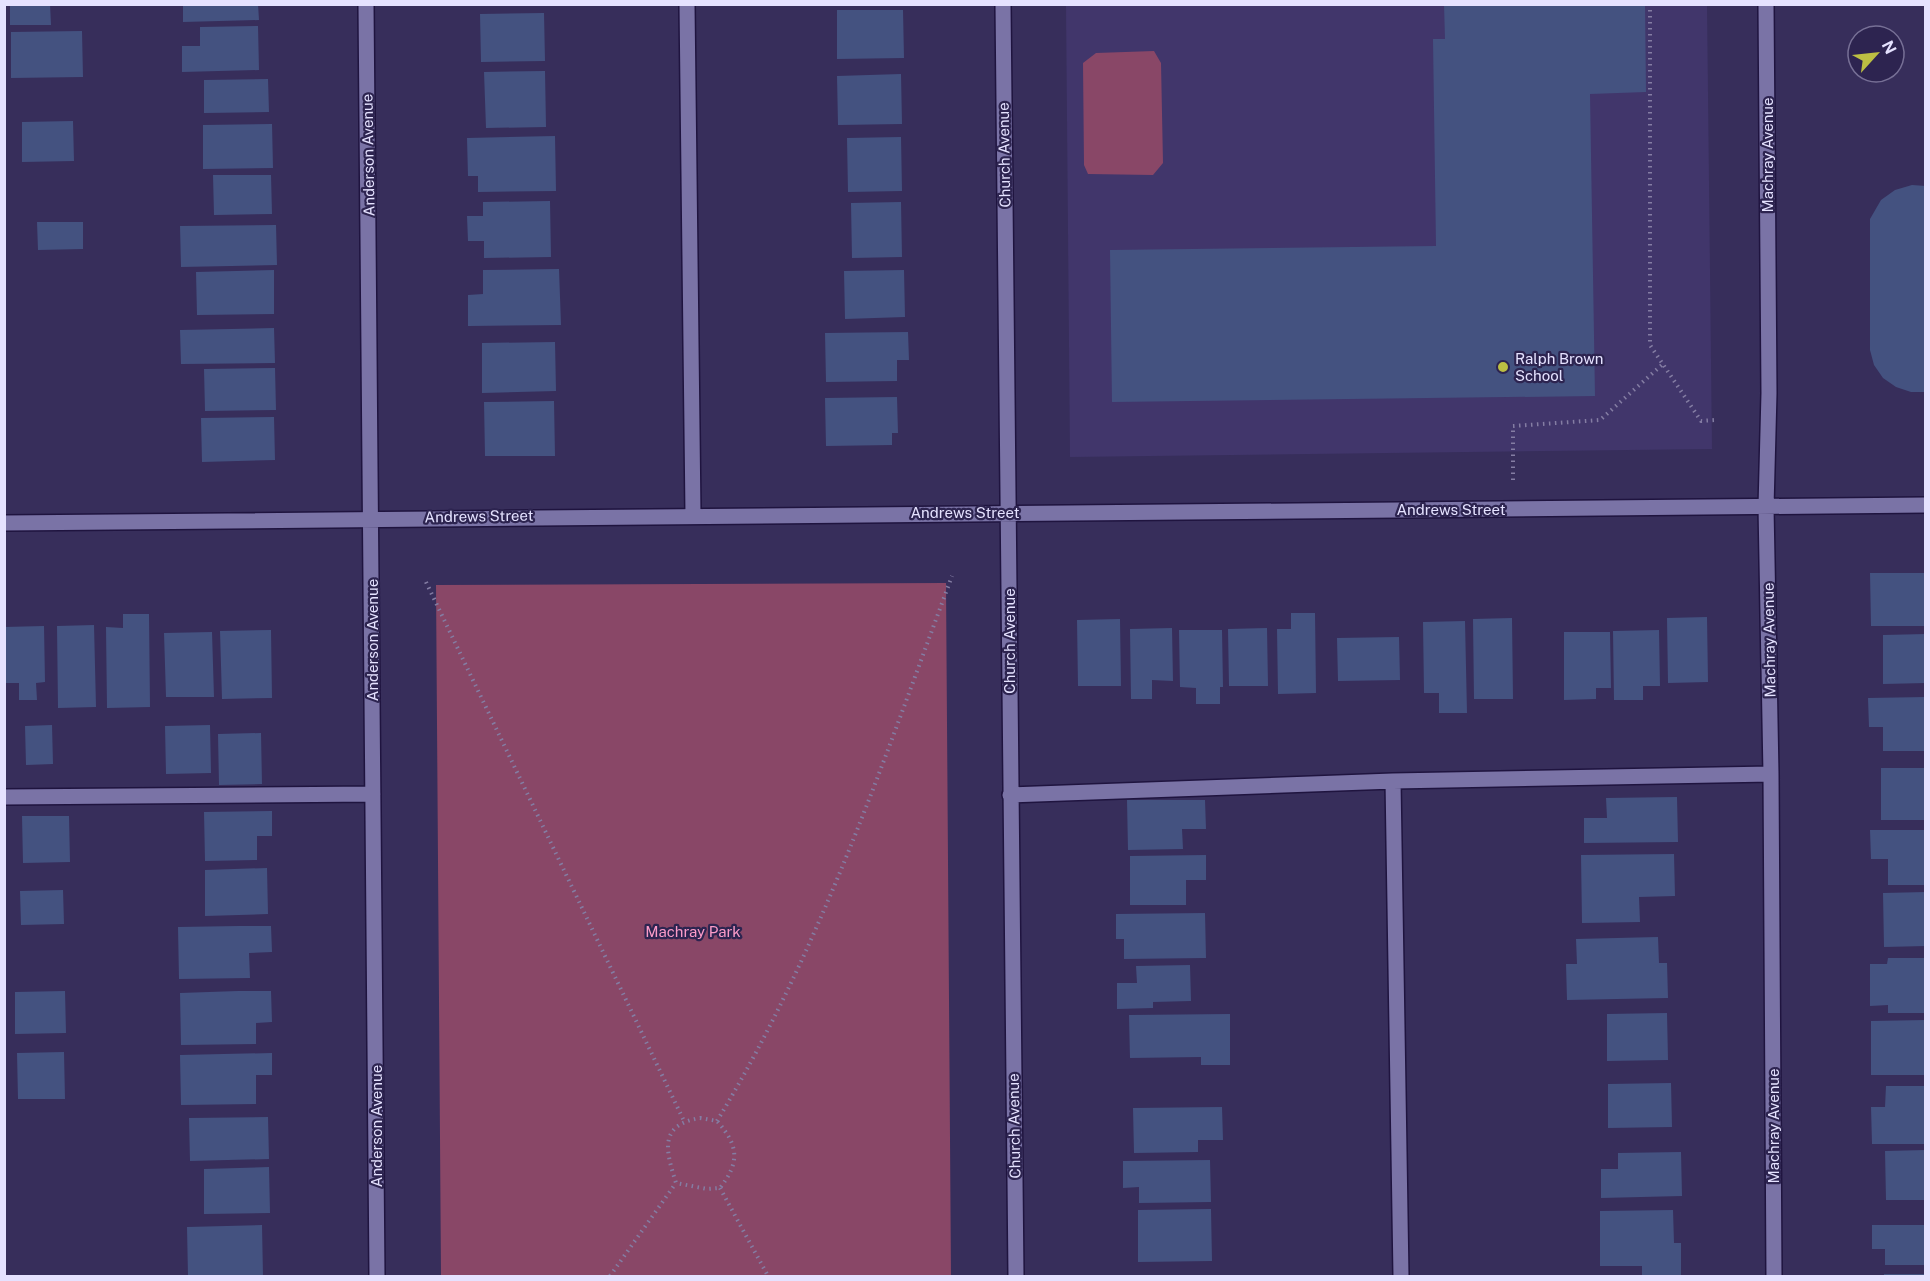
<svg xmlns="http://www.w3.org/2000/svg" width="1930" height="1281" viewBox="0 0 1930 1281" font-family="'Public Sans',sans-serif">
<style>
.built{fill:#41366b}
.green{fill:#894767}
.building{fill:#445280}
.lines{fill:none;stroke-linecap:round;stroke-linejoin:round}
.minor-casing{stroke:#1f143f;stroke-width:18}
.path{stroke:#847da3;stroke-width:4;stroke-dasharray:1.5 4.5;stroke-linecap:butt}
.minor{stroke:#7a73a6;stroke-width:15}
.poi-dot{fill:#bcbf43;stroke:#2d2450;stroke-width:2}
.labels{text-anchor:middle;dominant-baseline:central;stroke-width:4.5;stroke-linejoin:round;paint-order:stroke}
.street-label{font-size:15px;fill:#e5e2ff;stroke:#2d2450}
.poi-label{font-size:15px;fill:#e5e2ff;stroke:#2d2450;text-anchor:start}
.park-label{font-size:15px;fill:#fb9bc8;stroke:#2d2450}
</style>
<rect width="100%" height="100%" fill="#372e5b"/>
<path class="built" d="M 1066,5 L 1707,5 L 1712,449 L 1070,457 Z"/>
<path class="green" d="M 1154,51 L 1161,63 L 1163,163 L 1153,175 L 1088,174 L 1084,165 L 1083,63 L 1096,53 Z
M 946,583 L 951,1276 L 441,1276 L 436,585 Z"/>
<path class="building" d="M 10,4 L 50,4 L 51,25 L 10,25 Z
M 183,4 L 258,4 L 259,20 L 183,22 Z
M 1444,4 L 1645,4 L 1646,92 L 1590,94 L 1595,396 L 1112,402 L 1110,250 L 1436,246 L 1433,39 L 1445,39 Z
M 837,10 L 903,10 L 904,58 L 837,59 Z
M 544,13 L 545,61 L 481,62 L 480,14 Z
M 258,26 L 259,70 L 182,72 L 182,46 L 200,46 L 200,27 Z
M 82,31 L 83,77 L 11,78 L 11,32 Z
M 545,71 L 546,127 L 486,128 L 484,72 Z
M 901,74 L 902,124 L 838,125 L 837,76 Z
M 268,79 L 269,112 L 204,113 L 204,80 Z
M 73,121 L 74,161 L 22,162 L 22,122 Z
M 272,124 L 273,168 L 203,169 L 203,125 Z
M 555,136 L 556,191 L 478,192 L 478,176 L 468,176 L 467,138 Z
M 901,137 L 902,191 L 848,192 L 847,138 Z
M 213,175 L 271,175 L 272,214 L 214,215 Z
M 1912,185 L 1926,186 L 1926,392 L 1911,392 L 1896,387 L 1883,378 L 1874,365 L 1870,350 L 1870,219 L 1881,200 L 1895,190 Z
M 550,201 L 551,257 L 484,258 L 484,241 L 468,241 L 467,216 L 483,216 L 483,202 Z
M 901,202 L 902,257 L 852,258 L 851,203 Z
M 37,222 L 83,222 L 83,249 L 38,250 Z
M 276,225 L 277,265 L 181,267 L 180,226 Z
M 559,269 L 561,325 L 468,326 L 468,295 L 483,294 L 483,270 Z
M 274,270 L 274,314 L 197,315 L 196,272 Z
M 904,270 L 905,317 L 845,319 L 844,271 Z
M 274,328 L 275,363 L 181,364 L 180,330 Z
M 908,332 L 909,360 L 897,360 L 897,381 L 826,382 L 825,333 Z
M 555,342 L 556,391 L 482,393 L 482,343 Z
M 275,368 L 276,410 L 205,411 L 204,369 Z
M 897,397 L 898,433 L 892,433 L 892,445 L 826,446 L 825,398 Z
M 554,401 L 555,456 L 485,456 L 484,402 Z
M 274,417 L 275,460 L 202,462 L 201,418 Z
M 1870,573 L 1926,573 L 1926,626 L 1871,626 Z
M 1291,613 L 1315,613 L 1316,693 L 1278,694 L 1277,629 L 1291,629 Z
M 123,614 L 149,614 L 150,707 L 107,708 L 106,627 L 123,628 Z
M 1707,617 L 1708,682 L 1668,683 L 1667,618 Z
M 1512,618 L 1513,699 L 1474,699 L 1473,619 Z
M 1120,619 L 1121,686 L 1078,686 L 1077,620 Z
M 1465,621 L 1467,713 L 1439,713 L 1439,693 L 1424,693 L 1423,622 Z
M 94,625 L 96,707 L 58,708 L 57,626 Z
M 44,626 L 45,682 L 36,683 L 37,700 L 19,700 L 19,683 L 5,683 L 4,627 Z
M 1172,628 L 1173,681 L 1152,680 L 1152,699 L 1131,699 L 1130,629 Z
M 1267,628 L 1268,686 L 1229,686 L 1228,629 Z
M 271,630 L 272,698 L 222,699 L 220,631 Z
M 1179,630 L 1222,630 L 1223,687 L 1220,687 L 1220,704 L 1196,704 L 1196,688 L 1180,687 Z
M 1659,630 L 1660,686 L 1643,686 L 1643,700 L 1614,700 L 1613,631 Z
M 212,632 L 214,697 L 166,697 L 164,633 Z
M 1564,632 L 1610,632 L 1611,688 L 1596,688 L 1596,699 L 1564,700 Z
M 1926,634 L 1926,683 L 1883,684 L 1883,635 Z
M 1399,637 L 1400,680 L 1338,681 L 1337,638 Z
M 1926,697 L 1926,751 L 1883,751 L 1883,727 L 1869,727 L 1868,698 Z
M 52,725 L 53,764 L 26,765 L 25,726 Z
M 210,725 L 211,773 L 166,774 L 165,726 Z
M 261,733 L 262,784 L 219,785 L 218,734 Z
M 1881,768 L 1926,768 L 1926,820 L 1881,820 Z
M 1677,797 L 1678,842 L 1584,843 L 1584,818 L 1607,818 L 1606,798 Z
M 1127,800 L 1205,800 L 1206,829 L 1182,829 L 1183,849 L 1128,850 Z
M 272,811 L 272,836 L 257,836 L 257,860 L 205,861 L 204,812 Z
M 22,816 L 69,816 L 70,862 L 23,863 Z
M 1870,830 L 1926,830 L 1926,885 L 1888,885 L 1888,859 L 1871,859 Z
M 1674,854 L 1675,896 L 1639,897 L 1640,922 L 1582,923 L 1581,855 Z
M 1206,855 L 1206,880 L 1186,880 L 1186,905 L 1130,905 L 1130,856 Z
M 267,868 L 268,914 L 205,916 L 205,870 Z
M 63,890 L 64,924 L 21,925 L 20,891 Z
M 1926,892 L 1926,946 L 1884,947 L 1883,893 Z
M 1205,913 L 1206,958 L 1124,959 L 1124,939 L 1116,939 L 1116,914 Z
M 239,926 L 271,926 L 272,952 L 249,953 L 250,978 L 179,979 L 178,927 Z
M 1658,937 L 1659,963 L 1667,963 L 1668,998 L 1567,1000 L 1566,964 L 1577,964 L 1576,939 Z
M 1888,958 L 1926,958 L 1926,1013 L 1888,1013 L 1888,1005 L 1870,1006 L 1870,964 L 1887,964 Z
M 1190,965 L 1191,1001 L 1153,1002 L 1153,1008 L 1117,1009 L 1117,983 L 1137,983 L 1136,966 Z
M 65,991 L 66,1033 L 15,1034 L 15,992 Z
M 238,991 L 271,991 L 272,1022 L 256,1023 L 256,1044 L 181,1045 L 180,993 Z
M 1667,1013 L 1668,1060 L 1607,1061 L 1607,1014 Z
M 1230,1014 L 1230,1065 L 1201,1065 L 1201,1057 L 1130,1058 L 1129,1015 Z
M 1926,1020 L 1926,1075 L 1871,1075 L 1871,1021 Z
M 64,1052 L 65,1099 L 18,1099 L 17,1053 Z
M 272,1053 L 272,1075 L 256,1075 L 256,1104 L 181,1105 L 180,1055 Z
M 1671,1083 L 1672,1127 L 1608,1128 L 1608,1084 Z
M 1886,1086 L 1926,1086 L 1926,1144 L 1872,1144 L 1871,1107 L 1885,1107 Z
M 1222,1107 L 1223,1140 L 1198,1140 L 1198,1152 L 1134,1153 L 1133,1108 Z
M 268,1117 L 269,1159 L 190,1161 L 189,1118 Z
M 1926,1150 L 1926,1200 L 1886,1200 L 1885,1151 Z
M 1681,1152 L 1682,1196 L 1601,1198 L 1601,1169 L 1618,1169 L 1618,1153 Z
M 1210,1160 L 1211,1202 L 1139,1203 L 1139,1187 L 1123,1188 L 1123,1161 Z
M 269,1167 L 270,1213 L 204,1214 L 204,1169 Z
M 1211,1209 L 1212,1261 L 1138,1262 L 1138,1210 Z
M 1673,1210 L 1674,1243 L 1681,1243 L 1681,1276 L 1642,1276 L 1642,1266 L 1600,1266 L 1600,1211 Z
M 262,1225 L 263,1276 L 188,1276 L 187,1227 Z
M 1872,1225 L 1926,1225 L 1926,1265 L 1885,1265 L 1885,1249 L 1872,1249 Z
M 1884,1274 L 1926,1274 L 1926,1276 L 1884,1276 Z"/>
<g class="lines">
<defs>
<path id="minor" d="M 366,4 L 377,1276
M 687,4 L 693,514
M 1003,4 L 1016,1276
M 1766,4 L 1769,393 L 1766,507 L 1771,774 L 1774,1276
M 4,523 L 1926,505
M 1393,781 L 1401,1276
M 1010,795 L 1393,781 L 1771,774
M 4,797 L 373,794"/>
</defs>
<use href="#minor" class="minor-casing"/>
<path class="path" d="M 1650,4 L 1650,345 L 1701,421 L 1715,420
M 1513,480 L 1513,426 L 1600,420 L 1663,364
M 426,582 L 684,1121
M 700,1118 L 717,1121 C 739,1146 740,1162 720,1188 L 707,1189 L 676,1183 C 666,1151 658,1125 700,1118 Z
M 717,1121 C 820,951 883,762 952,576
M 720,1188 L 768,1276
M 610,1276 L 676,1183"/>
<use href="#minor" class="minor"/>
</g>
<circle class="poi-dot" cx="1503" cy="367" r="6"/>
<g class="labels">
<g class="street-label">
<text transform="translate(368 155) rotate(-91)">Anderson Avenue</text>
<text transform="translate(1004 155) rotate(-91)">Church Avenue</text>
<text transform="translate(1767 155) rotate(-90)">Machray Avenue</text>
<text x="1451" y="509">Andrews Street</text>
<text x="965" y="512">Andrews Street</text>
<text transform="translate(479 516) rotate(-1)">Andrews Street</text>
<text transform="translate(372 640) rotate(-90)">Anderson Avenue</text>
<text transform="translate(1769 640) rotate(-91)">Machray Avenue</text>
<text transform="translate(1009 641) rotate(-90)">Church Avenue</text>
<text transform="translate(376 1126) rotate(-90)">Anderson Avenue</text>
<text transform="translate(1014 1126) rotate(-91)">Church Avenue</text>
<text transform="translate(1773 1126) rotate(-90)">Machray Avenue</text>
</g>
<g class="poi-label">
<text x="1515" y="358">Ralph Brown<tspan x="1515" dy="17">School</tspan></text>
</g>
<g class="park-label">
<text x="693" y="931">Machray Park</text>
</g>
</g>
<rect width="1930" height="1281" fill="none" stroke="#e5e2ff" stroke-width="12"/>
<g transform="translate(1876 54) rotate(63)"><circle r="28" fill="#2d2450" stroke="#777096" stroke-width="1.5"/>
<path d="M0-4.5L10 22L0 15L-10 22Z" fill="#bcbf43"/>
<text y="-9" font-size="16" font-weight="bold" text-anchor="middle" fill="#e5e2ff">N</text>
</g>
</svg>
